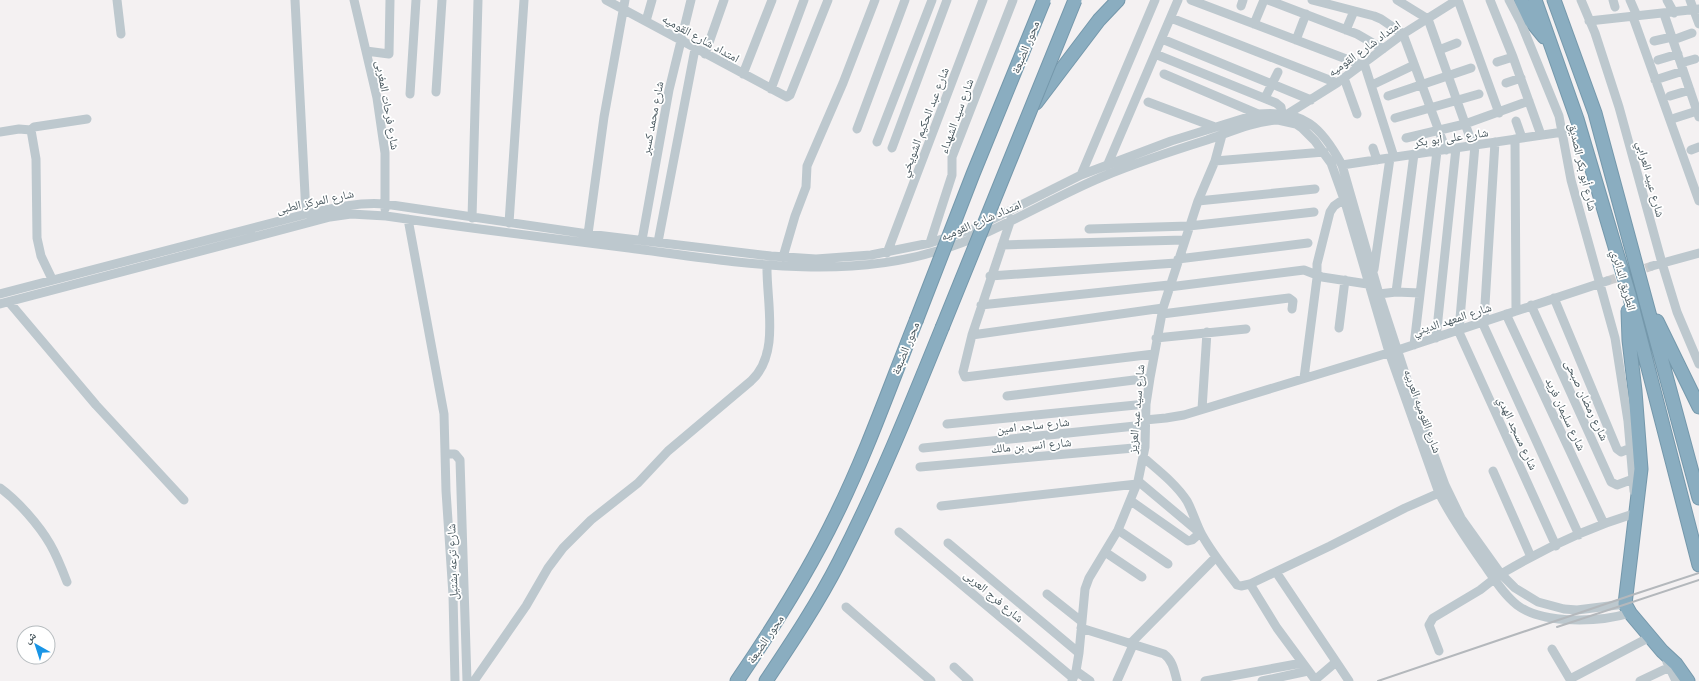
<svg xmlns="http://www.w3.org/2000/svg" width="1699" height="681" viewBox="0 0 1699 681" font-family="Mulish,'Noto Naskh Arabic',sans-serif">
<style>
.lines{fill:none;stroke-linecap:round;stroke-linejoin:round}
.minor-tunnel{stroke:#c9cbcd;stroke-width:9;stroke-dasharray:9 4.5;stroke-linecap:butt}
.highway-casing{stroke:#7598ab;stroke-width:15}
.minor{stroke:#bdc8ce;stroke-width:9}
.highway{stroke:#8aadc0;stroke-width:13}
.rail{stroke:#b4b8bc;stroke-width:2}
.highway-bridge-casing{stroke:#7598ab;stroke-width:15;stroke-linecap:butt}
.highway-bridge{stroke:#8aadc0;stroke-width:13}
.labels{text-anchor:middle;dominant-baseline:central;stroke-width:3.5;stroke-linejoin:round;paint-order:stroke}
.street-label{font-size:12px;fill:#49585f;stroke:#fff}
</style>
<rect width="100%" height="100%" fill="#f4f1f2"/>
<g class="lines">
<path class="minor-tunnel" d="M 1607,281 L 1652,266"/>
<defs>
<path id="highway" d="M 1521,0 L 1531,21 L 1544,37
M 1535,0 L 1577,119 L 1629,294 L 1699,565
M 1554,0 L 1595,113 L 1699,498
M 1036,103 L 1099,20 L 1118,0
M 1628,311 L 1629,340 L 1635,391 L 1641,469 L 1625,604 L 1630,613 L 1662,651 L 1676,664 L 1688,681
M 1657,321 L 1699,407
M 737,681 C 773,628 808,573 836,515 C 867,452 890,386 916,321
M 766,681 C 792,642 818,603 839,562 C 878,486 910,407 942,328"/>
</defs>
<use href="#highway" class="highway-casing"/>
<path class="minor" d="M 117,0 L 121,34
M 295,0 L 306,214
M 354,0 L 377,98 L 385,153 L 385,209
M 606,0 L 787,97 L 790,95 L 828,0
M 1191,0 L 1362,65
M 1268,0 L 1357,34 L 1383,49
M 1312,0 L 1374,16 L 1381,19 L 1403,34 L 1446,150
M 1397,0 L 1428,19 L 1473,146
M 1458,0 L 1499,113
M 1490,0 L 1513,57 L 1541,135
M 1509,0 L 1521,23 L 1559,116 L 1571,180 L 1615,338 L 1628,421 L 1634,491
M 1581,0 L 1595,33 L 1619,107 L 1662,263 L 1677,312 L 1699,364
M 1613,0 L 1615,7
M 1630,0 L 1637,16
M 1667,0 L 1674,13
M 1690,0 L 1699,24
M 1241,6 L 1243,0
M 1664,14 L 1699,117
M 1633,17 L 1699,201
M 1171,18 L 1337,83
M 646,21 L 652,0
M 1589,21 L 1699,9
M 1254,24 L 1264,0
M 1346,30 L 1354,11
M 1162,39 L 1311,100
M 1296,40 L 1306,14
M 1673,40 L 1692,33
M 1654,41 L 1672,37
M 1439,50 L 1457,43
M 366,51 L 389,54 L 390,0
M 705,54 L 724,0
M 1155,54 L 1276,103 L 1281,107 L 1282,114
M 1658,60 L 1678,54
M 1497,62 L 1513,57
M 1364,63 L 1394,157
M 1681,63 L 1695,59
M 743,74 L 772,0
M 1164,74 L 1258,114
M 1344,78 L 1357,114
M 1655,80 L 1683,71
M 1506,83 L 1521,78
M 1372,85 L 1414,65
M 771,89 L 804,0
M 436,92 L 442,0
M 410,94 L 416,0
M 1388,96 L 1471,68
M 1670,96 L 1690,90
M 1265,98 L 1278,72
M 1148,102 L 1215,127
M 1395,118 L 1479,94
M 1675,118 L 1697,111
M 1278,120 L 1296,124 L 1302,128 L 1315,141 L 1331,163 L 1345,202 L 1389,352 L 1439,493 C 1451,517 1467,540 1483,563 C 1493,577 1503,594 1517,605 C 1543,625 1601,622 1630,613
M 1516,121 L 1522,138
M 857,129 L 905,0
M 0,132 L 19,129 L 31,130
M 1406,138 L 1465,124 L 1529,101
M 1515,139 L 1516,311
M 877,142 L 932,0
M 892,148 L 947,0
M 1373,148 L 1377,160
M 1691,150 L 1699,147
M 1215,161 L 1324,152
M 1342,165 L 1563,132
M 1107,166 L 1178,0
M 1081,175 L 1155,0
M 1198,201 L 1315,189
M 472,218 L 478,0
M 408,219 L 444,414 L 446,491 L 453,595 L 455,681
M 1011,219 L 972,335 L 963,372 L 965,377 L 1154,354
M 509,223 L 524,0
M 1089,229 L 1189,226 L 1314,212
M 588,234 L 604,117 L 625,0
M 642,240 L 669,90 L 691,0
M 658,242 L 695,49
M 930,243 L 952,175 L 952,157 L 1013,0
M 1002,245 L 1184,240
M 887,253 L 983,0
M 783,257 L 795,216 L 806,187 L 807,166 L 843,83 L 875,0
M 1178,259 L 1308,243
M 1652,266 L 1699,253
M 1374,269 L 1390,158
M 990,276 L 1176,263
M 52,279 L 41,256 L 37,238 L 36,159 L 31,130 L 34,127 L 87,119
M 1169,287 L 1304,270 L 1322,277 L 1374,285
M 1396,292 L 1420,293
M 0,294 L 306,214 C 333,208 357,202 385,204 L 588,234 L 771,256 L 816,259 L 871,255 L 930,243 L 973,229 L 1081,175 L 1171,141 L 1258,114 C 1304,110 1321,126 1342,165 L 1379,294 L 1412,395 L 1445,485 L 1461,518 L 1501,574 L 1515,588 L 1538,602 L 1564,609 L 1577,610 L 1625,604
M 1379,294 L 1396,292 L 1414,154
M 1554,298 L 1617,449 L 1621,452 L 1631,448
M 9,302 L 96,405 L 184,500
M 0,304 L 330,217 L 351,214 L 386,216 C 467,228 548,238 629,248 C 730,261 838,282 937,251 C 995,234 1047,200 1102,177 C 1136,163 1172,151 1207,140 C 1230,132 1254,121 1278,120 L 1337,83 L 1403,34 L 1457,0
M 981,305 L 1169,285
M 1531,305 L 1611,482 L 1617,485 L 1633,479
M 1162,314 L 1289,298 L 1293,301 L 1292,309
M 1506,314 L 1604,524
M 1484,321 L 1495,142
M 1482,322 L 1579,535
M 1339,328 L 1345,280
M 1458,330 L 1556,546
M 1459,330 L 1475,145
M 972,335 L 1163,308
M 1156,338 L 1246,329
M 1436,338 L 1456,148
M 1414,345 L 1437,151
M 1304,378 L 1317,278 L 1317,264 L 1330,212 L 1334,206 L 1344,199
M 1007,396 L 1150,378
M 1202,409 L 1207,332
M 1145,420 L 1166,418 L 1184,415 L 1398,350 L 1607,281
M 947,424 L 1146,404
M 923,448 L 1145,425
M 446,454 L 455,454 L 460,460 L 467,681
M 1144,458 C 1159,471 1176,484 1187,501 C 1193,512 1196,524 1202,535 C 1212,553 1225,569 1237,585 L 1241,586 L 1250,584 L 1330,546 L 1405,508 L 1439,493
M 920,467 L 1145,447
M 1493,471 L 1531,557
M 0,488 C 18,501 39,525 50,544 C 57,556 62,569 67,582
M 1131,501 L 1188,541 L 1192,540 L 1200,533 L 1138,481
M 941,506 L 1137,484
M 1118,530 L 1168,564
M 899,532 L 1073,678
M 948,543 L 1079,653
M 1105,552 L 1142,577
M 1276,572 L 1349,681
M 1501,574 C 1543,549 1590,527 1636,513 L 1636,509
M 1250,584 L 1277,628 L 1316,681
M 1047,594 L 1081,621
M 846,607 L 931,681
M 1081,628 L 1164,654 C 1173,661 1174,670 1177,681
M 1130,644 L 1216,557
M 1552,649 L 1571,681
M 1439,651 L 1429,625 L 1433,618 L 1480,590 L 1494,579
M 1667,662 L 1676,681
M 954,667 L 969,681
M 1076,671 L 1090,681
M 1570,679 L 1650,637
M 1315,680 L 1336,662
M 474,681 L 526,606 L 548,568 L 563,548 L 591,520 L 638,483 L 668,451 L 751,381 C 781,354 766,301 767,265
M 1072,681 L 1076,671 L 1079,653 L 1085,589 L 1089,578 L 1118,530 L 1138,481 L 1145,447 L 1146,404 L 1150,378 L 1163,308 L 1198,201 L 1215,161 L 1222,135
M 1117,681 L 1133,645
M 1205,681 L 1302,663
M 1262,681 L 1308,671
M 1640,681 L 1676,664"/>
<use href="#highway" class="highway"/>
<path class="rail" d="M 1557,627 L 1699,580
M 1378,681 L 1635,594 L 1699,573"/>
<defs>
<path id="highway-bridge" d="M 916,321 L 973,174 L 1044,0
M 942,328 L 1075,0"/>
</defs>
<use href="#highway-bridge" class="highway-bridge-casing"/>
<use href="#highway-bridge" class="highway-bridge"/>
</g>
<g class="labels">
<g class="street-label">
<text transform="translate(701 38) rotate(29)">امتداد شارع القوميه</text>
<text transform="translate(1025 47) rotate(-68)">محور الضبعة</text>
<text transform="translate(1364 48) rotate(-36)">امتداد شارع القوميه</text>
<text transform="translate(388 105) rotate(80)">شارع فرحات المغربى</text>
<text transform="translate(956 116) rotate(-70)">شارع سيد الشهداء</text>
<text transform="translate(652 118) rotate(-79)">شارع محمد كسبر</text>
<text transform="translate(924 122) rotate(-69)">شارع عبد الحكيم الشويخي</text>
<text transform="translate(1451 137) rotate(-8)">شارع على أبو بكر</text>
<text transform="translate(1583 167) rotate(77)">شارع أبو بكر الصديق</text>
<text transform="translate(1651 179) rotate(75)">شارع عبيد العرابي</text>
<text transform="translate(315 201) rotate(-12)">شارع المركز الطبى</text>
<text transform="translate(981 220) rotate(-23)">امتداد شارع القوميه</text>
<text transform="translate(1624 280) rotate(74)">الطريق الدائري</text>
<text transform="translate(1452 319) rotate(-18)">شارع المعهد الديني</text>
<text transform="translate(905 348) rotate(-68)">محور الضبعة</text>
<text transform="translate(1587 400) rotate(65)">شارع رمضان صبحى</text>
<text transform="translate(1136 409) rotate(-85)">شارع سيد عبد العزيز</text>
<text transform="translate(1423 411) rotate(70)">شارع القوميه العربيه</text>
<text transform="translate(1566 414) rotate(65)">شارع سليمان فريد</text>
<text transform="translate(1033 425) rotate(-6)">شارع ساجد امين</text>
<text transform="translate(1518 433) rotate(65)">شارع مسجد الهدي</text>
<text transform="translate(1031 445) rotate(-5)">شارع انس بن مالك</text>
<text transform="translate(452 562) rotate(-92)">شارع ترعه بشتيل</text>
<text transform="translate(994 596) rotate(40)">شارع فرج العربى</text>
<text transform="translate(765 639) rotate(-56)">محور الضبعة</text>
</g>
</g>
<g transform="translate(36 645) rotate(321)"><circle r="19" fill="#ffffff" stroke="#b6bcbf"/>
<path d="M0-3L7 15L0 10L-7 15Z" fill="#1995e6"/>
<text y="-6" font-size="11" font-weight="bold" text-anchor="middle" fill="#49585f">ش</text>
</g>
</svg>
